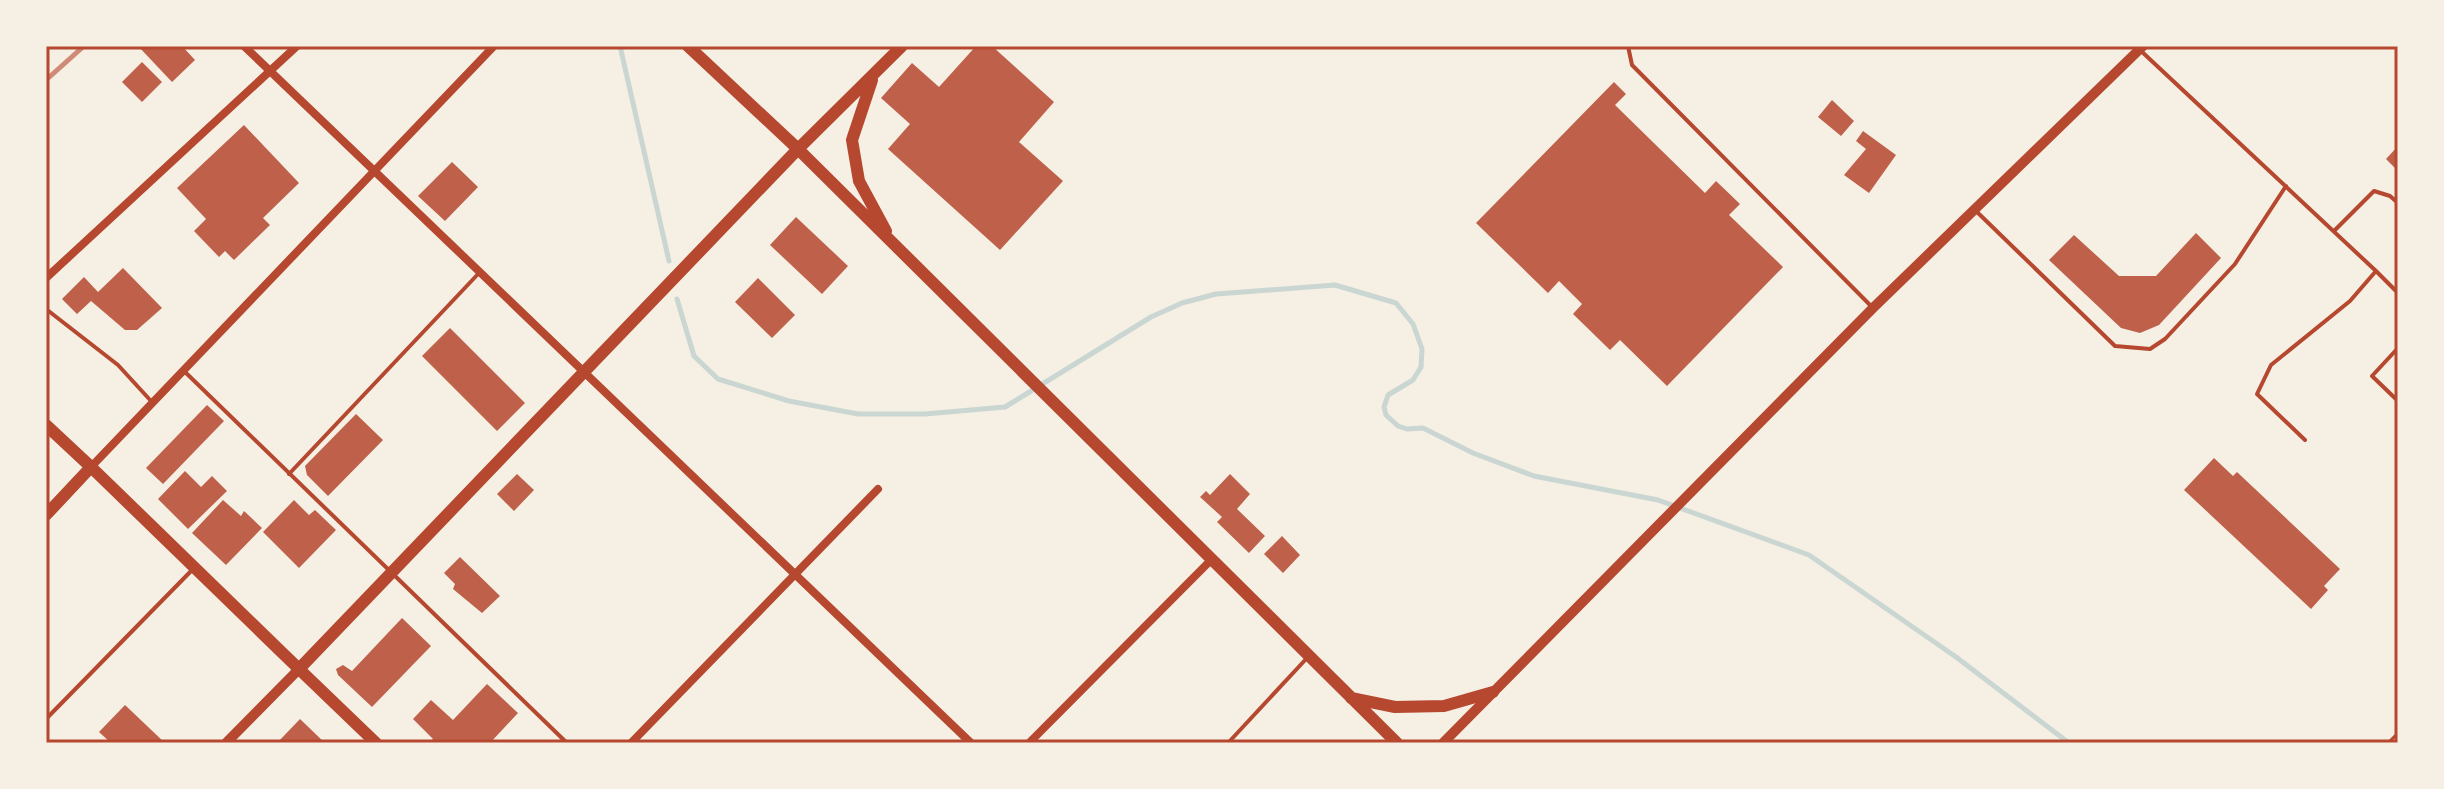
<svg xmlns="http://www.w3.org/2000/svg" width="2444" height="789" viewBox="0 0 2444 789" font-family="'Nunito Sans',sans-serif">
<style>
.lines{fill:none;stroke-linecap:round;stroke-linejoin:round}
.stream{stroke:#c9d6d2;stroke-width:5}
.building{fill:#bf614a}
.path{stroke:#b5482f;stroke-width:3}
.service{stroke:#b5482f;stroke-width:4}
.minor{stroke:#b5482f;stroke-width:8}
.tertiary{stroke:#b5482f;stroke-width:10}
.secondary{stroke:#b5482f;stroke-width:12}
.primary{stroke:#b5482f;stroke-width:12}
.rail{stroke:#cf8b77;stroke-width:5}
.neatline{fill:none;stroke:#b5482f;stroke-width:3}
</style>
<rect width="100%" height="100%" fill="#f6efe4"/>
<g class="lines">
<path class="stream" d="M 620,46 L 669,261
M 677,299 L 694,356 L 718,379 L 789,401 L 858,414 L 925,414 L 1005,407 L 1151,317 L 1182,303 L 1216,294 L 1335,285 L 1396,303 L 1413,324 L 1422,349 L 1421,367 L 1413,380 L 1388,395 L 1384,407 L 1386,415 L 1398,426 L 1407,429 L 1423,428 L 1473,453 L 1534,476 L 1658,500 L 1809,555 L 1956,657 L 2069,743"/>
</g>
<path class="building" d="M 138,46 L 182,46 L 195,60 L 172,82 Z
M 976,46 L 992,46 L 1054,102 L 1019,142 L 1063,181 L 1000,250 L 888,149 L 910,124 L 881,98 L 912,63 L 939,87 Z
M 142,62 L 162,82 L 142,102 L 122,82 Z
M 1614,82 L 1626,94 L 1615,105 L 1705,193 L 1716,181 L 1740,204 L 1729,215 L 1783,267 L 1667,386 L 1620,340 L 1610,350 L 1573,314 L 1582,304 L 1559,281 L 1548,293 L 1476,223 Z
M 1832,100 L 1854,121 L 1841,136 L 1818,117 Z
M 244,125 L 299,183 L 263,218 L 270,225 L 234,260 L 225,251 L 219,257 L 194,231 L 206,219 L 177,188 Z
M 1863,131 L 1896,155 L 1869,193 L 1844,175 L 1866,149 L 1856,141 Z
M 2398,146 L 2398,171 L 2386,159 Z
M 452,162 L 478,187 L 445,221 L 418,196 Z
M 796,217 L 848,266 L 822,294 L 770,245 Z
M 2196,233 L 2221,258 L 2159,325 L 2140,333 L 2121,328 L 2049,260 L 2074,235 L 2119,276 L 2156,276 Z
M 123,268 L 162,308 L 137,330 L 125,330 L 91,301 L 77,314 L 62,299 L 84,277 L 98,292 Z
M 758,278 L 795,315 L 772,338 L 735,302 Z
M 450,328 L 525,403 L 497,431 L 422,356 Z
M 207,405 L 224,421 L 163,484 L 146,468 Z
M 356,414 L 383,440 L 328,496 L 307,475 L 305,466 Z
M 2214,458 L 2233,476 L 2237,472 L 2340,569 L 2324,586 L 2328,590 L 2311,609 L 2184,490 Z
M 185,471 L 201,487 L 212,476 L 227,491 L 188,529 L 158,499 Z
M 517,474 L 534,490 L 514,511 L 497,494 Z
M 1230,474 L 1250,494 L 1237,509 L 1265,536 L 1249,553 L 1217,522 L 1222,517 L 1200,497 L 1206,491 L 1210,495 Z
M 223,500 L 241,516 L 244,511 L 262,528 L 226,565 L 192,533 Z
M 294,500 L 309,515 L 315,510 L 336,530 L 299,568 L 263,532 Z
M 1282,536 L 1300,555 L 1283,573 L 1264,554 Z
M 460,557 L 500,596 L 482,613 L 453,589 L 455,584 L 444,573 Z
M 402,618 L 431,646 L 372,707 L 338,675 L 336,669 L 343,665 L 352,671 Z
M 487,684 L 518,713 L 490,743 L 428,743 L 433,739 L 413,719 L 431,700 L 453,720 Z
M 125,705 L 165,743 L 111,743 L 99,732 Z
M 300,719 L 325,743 L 277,743 Z"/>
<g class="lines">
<path class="path" d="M 2388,743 L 2398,733"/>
<path class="service" d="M 1628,46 L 1632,65 L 1873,308
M 2140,50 L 2376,271 L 2350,301 L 2271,365 L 2257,394 L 2305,440
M 1976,211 L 2115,346 L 2150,349 L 2165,339 L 2235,264 L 2286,186
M 2334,231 L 2374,191 L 2390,196 L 2398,203
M 2376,271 L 2398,293
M 46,309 L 118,365 L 151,401
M 2398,348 L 2372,376 L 2398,401
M 184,371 L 567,743
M 289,474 L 479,273
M 46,719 L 194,568
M 1228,743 L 1307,658"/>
<path class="minor" d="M 244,46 L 971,743
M 46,278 L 297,46
M 91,467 L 494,46
M 631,743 L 878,489
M 1029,743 L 1211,560"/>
<path class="tertiary" d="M 226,743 L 299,669
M 1443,743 L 1873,308 L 2143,46"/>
<path class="secondary" d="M 46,425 L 91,467
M 299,669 L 376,743"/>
<path class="primary" d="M 688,46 L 798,149 L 1397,743
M 872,80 L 852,140 L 859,181 L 886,231
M 46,515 L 91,467 L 299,669 L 798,149 L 902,46
M 1351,698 L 1395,707 L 1444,706 L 1493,692"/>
<path class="rail" d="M 46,80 L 84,46"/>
</g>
<rect width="2444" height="789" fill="none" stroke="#f6efe4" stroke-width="96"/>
<rect x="48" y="48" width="2348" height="693" class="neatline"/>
</svg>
